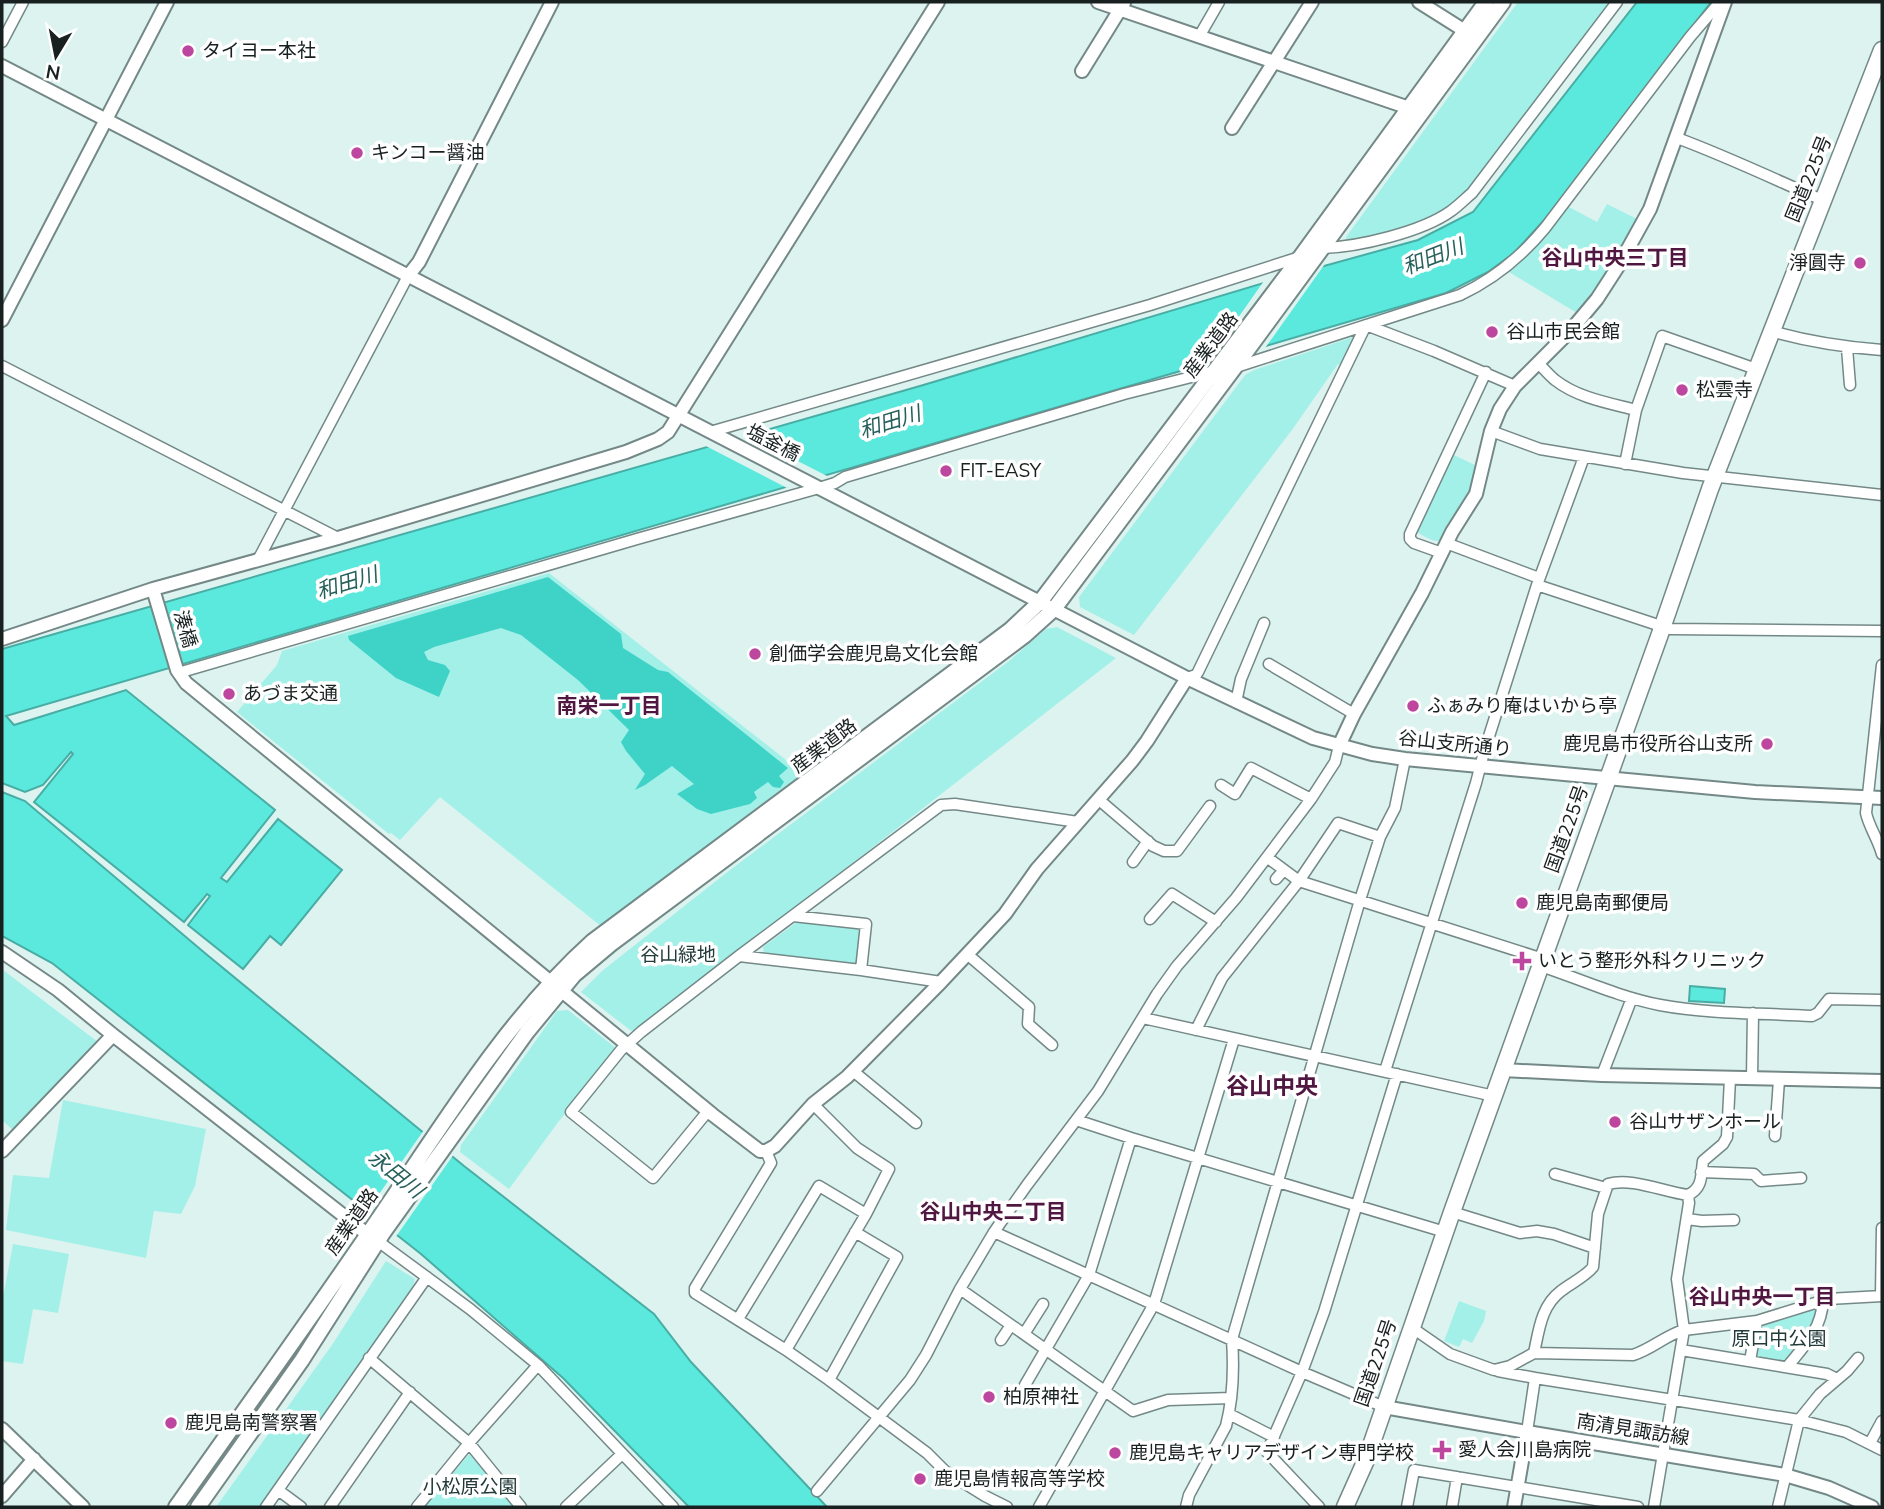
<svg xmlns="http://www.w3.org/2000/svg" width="1884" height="1509" viewBox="0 0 1884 1509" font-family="'Nunito Sans','Noto Sans JP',sans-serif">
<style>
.green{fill:#a3f0e8}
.forest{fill:#3fd2c7}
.water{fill:#5ce9dd;stroke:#48ada4;stroke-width:2}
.pier{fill:#dcf3f0}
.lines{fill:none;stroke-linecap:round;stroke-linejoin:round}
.minor-casing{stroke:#748987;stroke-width:13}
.tertiary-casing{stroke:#748987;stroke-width:16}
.secondary-casing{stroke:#748987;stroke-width:18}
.trunk-casing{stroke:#748987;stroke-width:19}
.minor{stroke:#fff;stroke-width:10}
.tertiary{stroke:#fff;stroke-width:12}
.secondary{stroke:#fff;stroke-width:14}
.trunk{stroke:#fff;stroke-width:16}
.poi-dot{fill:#bd479e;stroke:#fff;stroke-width:2.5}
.labels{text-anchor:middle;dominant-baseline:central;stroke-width:7;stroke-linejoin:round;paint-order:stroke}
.poi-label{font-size:19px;fill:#182020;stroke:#fff;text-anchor:start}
.street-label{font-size:19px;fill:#182020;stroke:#fff}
.park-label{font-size:19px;fill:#223a38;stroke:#fff}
.water-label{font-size:21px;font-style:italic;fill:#26605b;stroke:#fff}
.neighbourhood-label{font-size:21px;font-weight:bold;fill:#501741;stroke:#fff}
.quarter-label{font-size:23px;font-weight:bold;fill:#501741;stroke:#fff}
</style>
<rect width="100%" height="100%" fill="#dcf3f0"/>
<path class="green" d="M 1518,2 L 1613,2 L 1470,190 L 1449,207 L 1417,225 L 1354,242 L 1346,239 L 1346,237 Z
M 1607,204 L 1639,220 L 1599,286 L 1577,313 L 1509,272 L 1527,255 L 1567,206 L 1597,222 Z
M 1353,337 L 1356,339 L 1342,366 L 1338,364 L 1292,430 L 1134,635 L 1080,607 L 1079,597 L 1245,375 L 1254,370 Z
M 1454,455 L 1479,467 L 1475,485 L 1441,541 C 1432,542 1424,536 1417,532 L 1416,528 Z
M 549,573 L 805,775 L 607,931 L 440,797 L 400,840 L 391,833 L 389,834 L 237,712 L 277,665 L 282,651 Z
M 1057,627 L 1116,658 L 634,1033 L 581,992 L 602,971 L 730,870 L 1009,661 L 1046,629 Z
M 801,919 L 861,926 L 859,964 L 764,953 L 763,947 Z
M 3,970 L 98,1042 L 14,1131 L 2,1120 L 2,971 Z
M 568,1010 L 617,1049 L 559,1121 L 509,1189 L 460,1152 L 461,1145 L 557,1011 Z
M 63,1100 L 206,1129 L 195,1186 L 181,1214 L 154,1211 L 146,1258 L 6,1230 L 13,1175 L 49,1178 Z
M 13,1244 L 69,1254 L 58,1313 L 33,1309 L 23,1364 L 2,1361 L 2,1303 Z
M 386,1261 L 415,1279 L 412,1291 L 259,1507 L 216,1507 L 332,1345 Z
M 1459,1301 L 1486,1311 L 1484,1321 L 1472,1343 L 1463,1339 L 1459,1347 L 1444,1341 Z
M 1815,1307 L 1819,1311 C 1808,1335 1789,1378 1756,1356 L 1761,1326 L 1765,1322 Z
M 470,1453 L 515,1507 L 424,1507 Z"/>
<path class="forest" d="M 548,577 L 621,634 L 623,648 L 658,670 L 668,672 L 788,768 L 779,776 L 784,782 L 780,788 L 773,787 L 768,782 L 754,792 L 757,798 L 750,804 L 711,814 L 697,809 L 677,794 L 694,784 L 672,766 L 645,785 L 635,790 L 645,774 L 626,751 L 621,742 L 629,730 L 578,680 L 521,635 L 501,628 L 434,647 L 424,652 L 428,660 L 445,665 L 450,671 L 439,697 L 396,678 L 349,640 L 348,636 Z"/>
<path class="water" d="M 1637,2 L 1711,2 L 1546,218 L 1514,253 L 1488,272 L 1446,293 L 6,716 L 14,725 L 126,690 L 275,810 L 221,878 L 227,882 L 278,819 L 342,870 L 281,945 L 270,936 L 243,969 L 188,925 L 210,896 L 207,894 L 184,922 L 34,802 L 73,754 L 71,752 L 43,785 L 25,792 L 2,783 L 2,649 L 920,386 L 1277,279 L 1418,240 L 1473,212 Z
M 2,792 L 25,801 L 206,954 L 464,1166 L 654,1314 L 691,1362 L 827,1507 L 689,1507 L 563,1378 L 421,1254 L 52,963 L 2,936 Z
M 1690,986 L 1725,989 L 1724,1003 L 1689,1001 Z"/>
<path class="pier" d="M 1327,261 L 1263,351 L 1202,369 L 1266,278 Z
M 743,433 L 829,477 L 787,488 L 702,444 Z
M 424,1130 L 454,1154 L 395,1238 L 365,1214 Z"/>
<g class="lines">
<defs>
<path id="minor" d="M 1200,35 L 1219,2
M 2,42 L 23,2
M 1677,138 C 1726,156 1774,179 1822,200
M 1323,248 C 1358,247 1422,232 1451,211 C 1458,206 1465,199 1472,193 L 1617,2
M 1366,325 L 1434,351 L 1515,386
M 1771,331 C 1809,342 1843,347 1882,350
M 1847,348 L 1850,385
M 1539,364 C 1544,369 1549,375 1555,380 C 1578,398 1609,403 1636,410
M 2,366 L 338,538
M 1236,367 L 1460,295 C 1494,279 1521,257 1545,228 L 1690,37 L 1720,2
M 1491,431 L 1540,449 L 1683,473 L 1882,495
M 710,432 L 1150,305 L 1300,257
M 1625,464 L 1636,410 L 1662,336 L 1756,369
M 1446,543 L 1539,578
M 1442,553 L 1414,543 L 1410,539 L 1410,534 L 1486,372
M 258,560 L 408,276
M 1537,585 L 1670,629 L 1882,631
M 1269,664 L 1354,714
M 1882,665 L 1866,813 C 1869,827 1878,839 1882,854
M 178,673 L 637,539 L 819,488 L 835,483 L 845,477 L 1124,394 L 1215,371
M 1187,678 L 1196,675 L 1198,672 L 1366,325
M 1236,702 L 1241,679 L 1264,623
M 1221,785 L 1235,794 L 1251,768 L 1311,799
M 1098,799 L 1153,846 L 1164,851 L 1177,851 L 1210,806
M 1268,858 L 1299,881 L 1543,959
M 1133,862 L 1148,841
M 1276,879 L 1284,870
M 793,916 L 866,924 L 861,970
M 1150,919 L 1172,894 L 1216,922
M 967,954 L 1029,1007 L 1028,1024 L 1052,1045
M 739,956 L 861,970 L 941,982
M 1541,966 C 1580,979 1619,997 1660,1005 C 1709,1014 1762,1013 1812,1016 L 1818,1013 L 1829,999 L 1882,1000
M 1143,1018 L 1494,1096
M 1196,1030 L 1222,978 L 1299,881 L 1338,823 L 1380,837
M 853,1071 L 916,1123
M 1385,1071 L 1476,783 L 1484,752 L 1537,585 L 1584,457
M 1602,1075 L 1632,998
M 1752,1079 L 1753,1013
M 708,1111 L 653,1178 L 571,1112 L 621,1050 L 641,1032 L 739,956 L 941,805 L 955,804 L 1078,822
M 1076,1120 L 1131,1138 L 1445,1232
M 1775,1136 L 1779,1080
M 766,1151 L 771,1163 L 695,1288 L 695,1293 L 786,1350 L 829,1380 L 927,1453 L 945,1471 L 985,1496 L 1007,1507
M 1701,1172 L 1754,1174 L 1761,1181 L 1801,1178
M 1555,1174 L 1606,1188
M 1452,1212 L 1520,1233 L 1537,1231 L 1554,1234 L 1595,1248
M 1687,1219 L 1702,1221 L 1734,1220
M 994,1232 L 1302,1372 L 1384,1407
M 375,1239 L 470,1309 L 538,1365 L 673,1507
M 960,1289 L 1133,1411 L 1168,1400 L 1231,1398
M 1881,1296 L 1882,1228
M 738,1319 L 819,1186 L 866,1214
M 1411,1327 L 1450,1354 L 1494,1370 L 1510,1366 L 1534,1353 L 1633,1355 C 1652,1349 1666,1335 1684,1330 L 1757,1321 L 1828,1299 L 1882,1296
M 1024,1334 L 1043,1304
M 1001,1340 L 1011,1325
M 786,1350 L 866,1214 L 889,1169 L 857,1148 L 813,1104
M 1681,1350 L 1827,1374 L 1837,1379
M 1534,1353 C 1539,1330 1541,1306 1561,1291 C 1571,1283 1585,1277 1593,1267 L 1598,1214 L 1608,1184 C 1631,1177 1664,1192 1688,1195 C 1703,1188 1701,1175 1703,1161 L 1723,1144 L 1727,1137 L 1730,1079
M 369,1358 L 469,1443 L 521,1507
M 1750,1361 L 1757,1321
M 1787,1367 C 1805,1345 1821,1330 1823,1301
M 1498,1371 L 1535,1378
M 829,1380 L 897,1257 L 855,1232
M 1025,1385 L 1089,1275 L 1131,1138
M 1229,1414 L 1274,1437
M 1527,1432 L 1535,1378 L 1799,1420 L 1846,1432 L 1882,1450
M 1870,1443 L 1882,1421
M 278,1490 L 301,1507
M 817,1491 L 910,1380 L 926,1355 L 960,1289 L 994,1232 L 1027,1185 L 1098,1091 L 1157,994 L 1177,966 L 1236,898 L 1311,799 L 1335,762 L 1339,746
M 266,1507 L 427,1277
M 330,1507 L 410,1392
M 417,1507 L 469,1443 L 538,1365
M 566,1507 L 622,1454
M 1039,1507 L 1154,1304 L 1234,1039
M 1186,1507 L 1189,1495 L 1226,1426 C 1233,1399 1234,1368 1232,1339 L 1360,900 L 1380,837 L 1395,808 L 1405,759
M 1319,1507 L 1267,1452 L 1302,1372 L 1324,1312 L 1397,1074
M 1407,1507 L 1414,1470 L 1638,1507
M 1452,1507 L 1457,1477
M 1654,1507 L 1684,1330 L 1677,1279 L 1689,1203 L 1688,1195
M 1778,1507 L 1799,1420 L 1820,1394 L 1847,1371 L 1858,1358"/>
<path id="tertiary" d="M 1098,2 L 1418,111
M 1419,2 L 1465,31
M 2,66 L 1187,678 L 1313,738 L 1372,754 L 1405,759 L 1755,792 L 1882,798
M 1082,71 L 1124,3
M 1232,128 L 1312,2
M 408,276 L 419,262 L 552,2
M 2,320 L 167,2
M 153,589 L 177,670 L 186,683 L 713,1115 L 760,1151 L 766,1151 L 775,1146 L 813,1104 L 847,1077 L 941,982 L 1005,914 L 1037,869 L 1132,761 L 1147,741 L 1187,678
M 2,639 L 153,589 L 338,538 L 626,452 L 658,439 L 668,432 L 938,2
M 1339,746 L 1354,714 L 1422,593 L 1452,532 L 1476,494 L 1491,431 L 1500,409 L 1515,386 L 1571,330 L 1597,299 L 1619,265 L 1650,209 L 1725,2
M 2,952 L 58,990 L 113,1035 L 367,1234
M 1503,1070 L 1602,1075 L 1882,1081
M 2,1151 L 113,1035
M 1384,1407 L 1527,1432 L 1785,1475 L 1829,1488 L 1872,1507
M 2,1429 L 83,1507
M 2,1496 L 34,1459
M 1514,1507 L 1527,1432"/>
<path id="secondary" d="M 176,1507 C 243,1412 311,1318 377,1221 C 442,1126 506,1019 593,941 L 1010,630 L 1040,602 L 1296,263 L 1486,2
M 198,1507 L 302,1360 L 383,1233 L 527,1032 L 574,975 L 611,944 L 1024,636 L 1054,609 L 1235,367 L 1503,2"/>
<path id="trunk" d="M 1345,1507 L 1366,1460 L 1452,1212 L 1660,634 L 1710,489 L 1882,50"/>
</defs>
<use href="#minor" class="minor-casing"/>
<use href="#tertiary" class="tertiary-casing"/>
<use href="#secondary" class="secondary-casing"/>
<use href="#trunk" class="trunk-casing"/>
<use href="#minor" class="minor"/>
<use href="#tertiary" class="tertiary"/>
<use href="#secondary" class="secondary"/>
<use href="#trunk" class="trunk"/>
</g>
<g class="poi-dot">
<circle cx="188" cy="51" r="7"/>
<circle cx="357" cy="153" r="7"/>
<circle cx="1860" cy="263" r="7"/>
<circle cx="1492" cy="332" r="7"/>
<circle cx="1682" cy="390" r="7"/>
<circle cx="946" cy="471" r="7"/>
<circle cx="755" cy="654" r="7"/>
<circle cx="229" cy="694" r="7"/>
<circle cx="1413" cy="706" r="7"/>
<circle cx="1767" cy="744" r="7"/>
<circle cx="1522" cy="903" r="7"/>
<path d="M1518.5 950.5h7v7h7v7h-7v7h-7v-7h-7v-7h7z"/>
<circle cx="1615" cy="1122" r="7"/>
<circle cx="989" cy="1397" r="7"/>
<circle cx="171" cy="1423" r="7"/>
<path d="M1438.5 1439.5h7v7h7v7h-7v7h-7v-7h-7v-7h7z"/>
<circle cx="1115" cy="1453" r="7"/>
<circle cx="920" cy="1479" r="7"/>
</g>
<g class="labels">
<g class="poi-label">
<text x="202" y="51">タイヨー本社</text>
<text x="371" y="153">キンコー醤油</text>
<text x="1846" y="263" text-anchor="end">淨圓寺</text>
<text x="1506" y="332">谷山市民会館</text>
<text x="1696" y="390">松雲寺</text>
<text x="960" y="471">FIT-EASY</text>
<text x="769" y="654">創価学会鹿児島文化会館</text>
<text x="243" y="694">あづま交通</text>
<text x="1427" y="706">ふぁみり庵はいから亭</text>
<text x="1753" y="744" text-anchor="end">鹿児島市役所谷山支所</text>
<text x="1536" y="903">鹿児島南郵便局</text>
<text x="1538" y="961">いとう整形外科クリニック</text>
<text x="1629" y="1122">谷山サザンホール</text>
<text x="1003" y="1397">柏原神社</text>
<text x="185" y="1423">鹿児島南警察署</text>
<text x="1458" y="1450">愛人会川島病院</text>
<text x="1129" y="1453">鹿児島キャリアデザイン専門学校</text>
<text x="934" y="1479">鹿児島情報高等学校</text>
</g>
<g class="street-label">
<text transform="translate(1809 179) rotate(-68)">国道225号</text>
<text transform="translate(1211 345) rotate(-53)">産業道路</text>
<text transform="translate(773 443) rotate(27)">塩釜橋</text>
<text transform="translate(185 629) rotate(74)">湊橋</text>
<text transform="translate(1455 744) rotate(6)">谷山支所通り</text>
<text transform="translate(824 746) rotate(-37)">産業道路</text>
<text transform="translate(1567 829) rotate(-70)">国道225号</text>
<text transform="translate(352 1222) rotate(-55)">産業道路</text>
<text transform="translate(1376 1363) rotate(-71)">国道225号</text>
<text transform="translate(1633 1430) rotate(9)">南清見諏訪線</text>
</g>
<g class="park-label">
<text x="678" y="955">谷山緑地</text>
<text x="1779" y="1339">原口中公園</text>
<text x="470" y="1487">小松原公園</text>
</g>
<g class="water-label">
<text transform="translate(1433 257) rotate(-21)">和田川</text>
<text transform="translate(890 422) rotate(-17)">和田川</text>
<text transform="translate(347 583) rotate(-17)">和田川</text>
<text transform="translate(396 1174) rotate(39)">永田川</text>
</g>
<g class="neighbourhood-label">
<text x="1615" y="258">谷山中央三丁目</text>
<text x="609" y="706">南栄一丁目</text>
<text x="993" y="1212">谷山中央二丁目</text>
<text x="1762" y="1297">谷山中央一丁目</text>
</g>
<g class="quarter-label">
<text x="1272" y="1086">谷山中央</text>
</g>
</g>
<rect width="1884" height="1509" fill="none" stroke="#182020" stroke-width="7"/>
<g transform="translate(56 56) rotate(190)" stroke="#ffffff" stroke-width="5" paint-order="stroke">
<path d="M0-5L12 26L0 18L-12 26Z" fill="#182020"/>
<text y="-10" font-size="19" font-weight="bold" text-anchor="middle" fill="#182020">N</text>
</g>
</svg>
